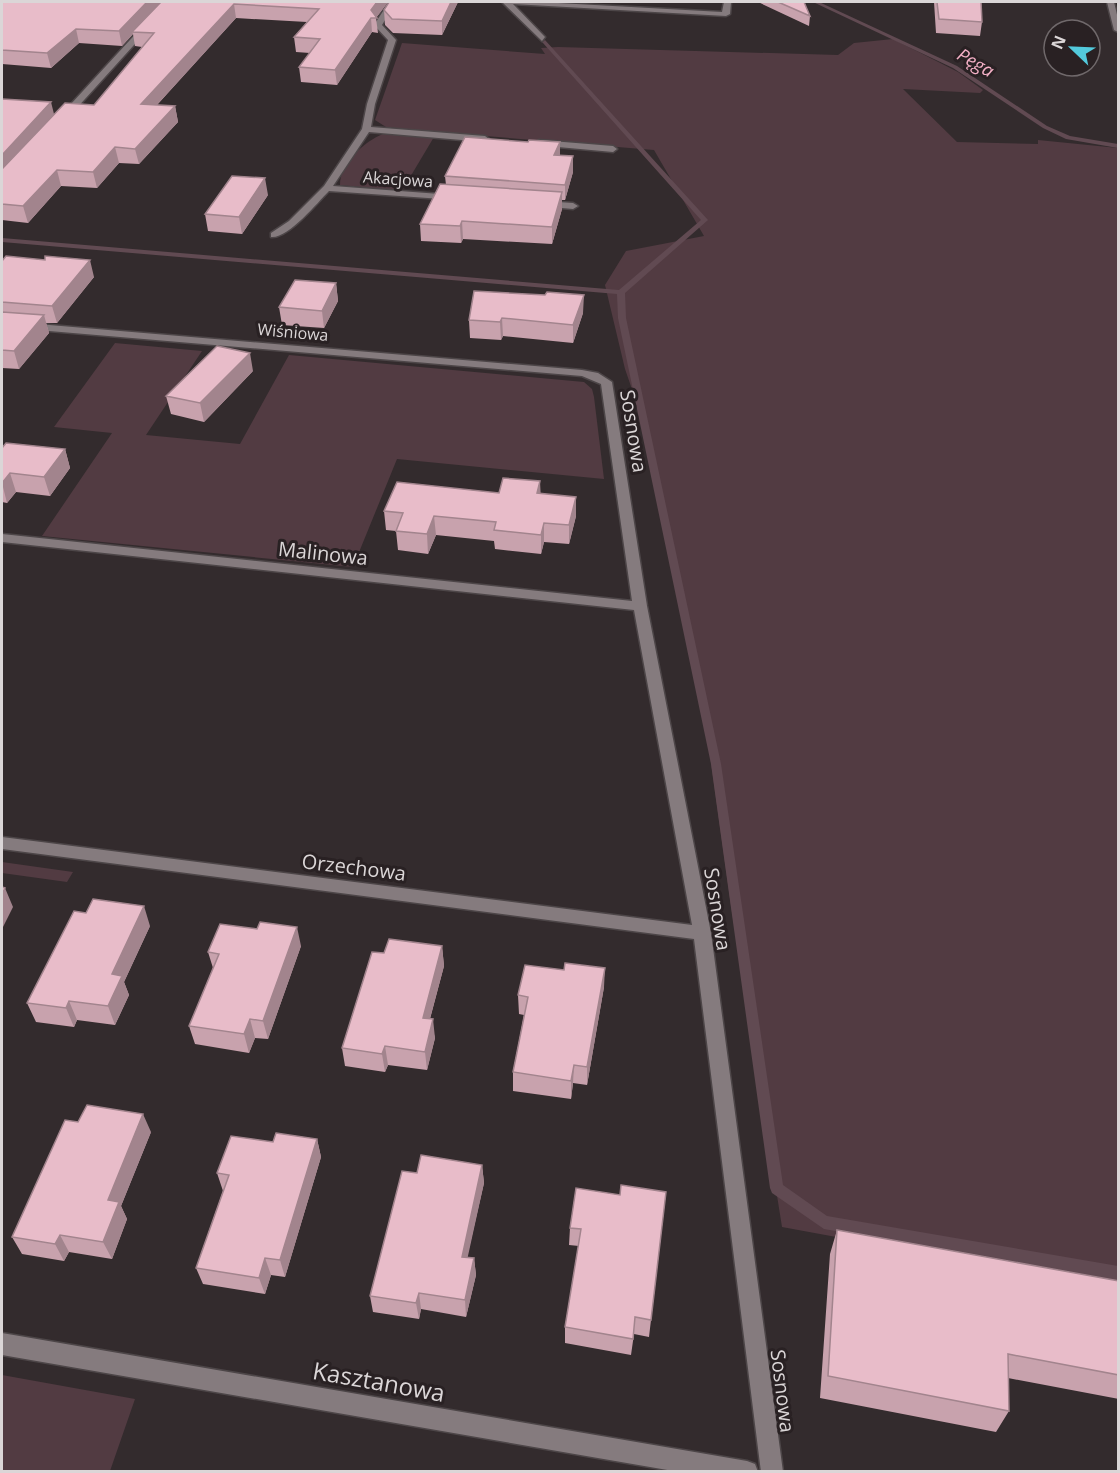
<svg xmlns="http://www.w3.org/2000/svg" width="1120" height="1473" viewBox="0 0 1120 1473" font-family="'Open Sans',sans-serif">
<style>
.green{fill:#523b42}
.lines{fill:none;stroke-linecap:round;stroke-linejoin:round}
.stream{fill:#614a52;fill-rule:evenodd}
.minor-casing{stroke:#4d4648;stroke-width:3}
.minor{fill:#857b7e;fill-rule:evenodd}
.wall{fill:#c8a2ad}
.shaded-wall{fill:#a2848d}
.building{fill:#e8bcc9;stroke:#a2848d;stroke-width:1.5}
.labels{text-anchor:middle;dominant-baseline:central;stroke-width:6;stroke-linejoin:round;paint-order:stroke}
.far-street-label{font-size:16px;fill:#dbd6d7;stroke:#292123}
.far-water-label{font-size:18px;font-style:italic;fill:#f4b0c6;stroke:#292123}
.street-label{font-size:20px;fill:#dbd6d7;stroke:#292123}
.near-street-label{font-size:24px;fill:#dbd6d7;stroke:#292123}
</style>
<rect width="100%" height="100%" fill="#332b2d"/>
<path class="green" d="M 893,39 L 958,72 L 983,90 L 980,93 L 903,89 L 957,142 L 1038,144 L 1038,140 L 1118,148 L 1118,1289 L 782,1227 L 731,906 L 695,648 L 667,533 L 654,453 L 625,369 L 605,285 L 626,251 L 704,236 L 654,150 L 436,132 L 386,127 L 375,120 L 402,43 L 545,54 L 541,48 L 558,47 L 838,55 L 854,43 Z
M 383,134 L 434,137 L 403,189 L 401,191 L 340,185 C 340,163 365,141 383,134 Z
M 115,343 L 202,351 L 146,435 L 240,444 L 289,355 L 584,382 L 592,389 L 594,397 L 604,479 L 397,459 L 353,567 L 42,536 L 112,433 L 54,427 Z
M 2,862 L 73,872 L 67,882 L 2,873 Z
M 2,1375 L 135,1399 L 110,1471 L 2,1471 Z"/>
<g class="lines">
<path class="stream" d="M 813,2 L 819,2 L 957,66 L 1047,126 L 1070,136 L 1118,144 L 1118,148 L 1066,139 L 1043,128 L 953,68 Z
M 545,40 L 708,220 L 625,293 L 626,318 L 721,764 L 783,1185 L 827,1216 L 1118,1266 L 1118,1280 L 824,1229 L 772,1193 L 770,1188 L 711,764 L 618,318 L 617,294 L 2,242 L 2,238 L 619,290 L 701,220 L 543,43 L 542,42 Z"/>
<defs>
<path id="minor" d="M 165,2 L 173,2 L 65,121 L 59,121 L 59,117 Z
M 389,2 L 396,2 L 382,25 L 396,40 L 375,104 L 371,127 L 485,136 L 489,139 L 485,142 L 369,132 L 333,186 L 453,195 L 456,196 L 456,200 L 329,191 C 317,203 288,239 271,237 L 271,233 L 289,221 L 324,186 L 362,129 L 367,104 L 388,40 L 374,25 Z
M 502,2 L 540,2 L 722,12 L 724,2 L 731,2 L 730,14 L 726,16 L 513,4 L 545,37 L 542,41 Z
M 1107,2 L 1114,2 L 1118,19 L 1118,32 L 1114,30 Z
M 539,140 L 613,146 L 617,149 L 613,152 L 536,145 L 535,143 Z
M 543,201 L 573,203 L 578,206 L 573,209 L 540,206 L 538,204 Z
M 2,321 L 582,370 L 598,373 L 612,382 L 647,606 L 711,933 L 783,1472 L 761,1472 L 694,939 L 2,849 L 2,837 L 692,925 L 634,610 L 2,542 L 2,534 L 632,601 L 601,384 L 582,376 L 2,327 Z
M 2,1333 L 747,1461 L 755,1464 L 758,1472 L 679,1472 L 2,1355 Z"/>
</defs>
<use href="#minor" class="minor-casing"/>
<use href="#minor" class="minor"/>
</g>
<path class="wall" d="M 2,2 L 388,2 L 376,18 L 378,33 L 372,32 L 337,85 L 301,82 L 299,67 L 310,53 L 296,52 L 294,37 L 307,22 L 236,18 L 157,105 L 175,106 L 178,122 L 139,164 L 119,163 L 97,188 L 61,186 L 28,223 L 2,220 L 2,99 L 54,115 L 94,105 L 142,47 L 135,46 L 133,34 L 122,46 L 79,43 L 51,68 L 2,64 Z
M 389,2 L 458,2 L 442,35 L 393,33 L 385,25 L 384,10 Z
M 758,2 L 804,2 L 810,16 L 809,26 Z
M 934,2 L 981,2 L 982,22 L 980,36 L 936,33 Z
M 560,155 L 573,172 L 565,200 L 562,200 L 562,209 L 552,244 L 463,239 L 461,243 L 421,241 L 420,224 L 446,185 L 445,176 Z
M 268,195 L 242,234 L 208,231 L 205,214 Z
M 2,261 L 94,277 L 57,323 L 46,323 L 49,333 L 19,369 L 2,368 Z
M 336,283 L 338,301 L 324,328 L 282,325 L 279,307 Z
M 583,313 L 573,343 L 503,336 L 501,340 L 470,338 L 469,320 Z
M 253,371 L 204,422 L 171,414 L 166,396 Z
M 2,448 L 65,449 L 70,468 L 50,496 L 16,492 L 7,503 L 2,502 Z
M 499,493 L 541,494 L 576,497 L 576,516 L 569,544 L 544,542 L 541,554 L 495,549 L 494,541 L 436,535 L 428,554 L 398,550 L 396,531 L 386,530 L 384,511 Z
M 150,926 L 124,982 L 129,995 L 115,1025 L 77,1020 L 74,1027 L 36,1022 L 27,1003 Z
M 301,946 L 268,1039 L 255,1038 L 249,1053 L 195,1044 L 189,1026 L 213,968 L 208,952 Z
M 442,946 L 444,966 L 430,1019 L 435,1038 L 427,1070 L 388,1065 L 385,1072 L 345,1066 L 342,1048 L 384,953 Z
M 604,987 L 587,1085 L 573,1083 L 571,1099 L 513,1091 L 513,1072 L 524,1015 L 519,1014 L 518,995 Z
M 151,1132 L 121,1206 L 127,1219 L 112,1259 L 69,1252 L 64,1261 L 22,1254 L 12,1237 Z
M 317,1139 L 321,1157 L 285,1277 L 271,1275 L 265,1294 L 203,1284 L 196,1268 L 223,1191 L 217,1173 L 273,1142 Z
M 482,1165 L 484,1183 L 467,1257 L 474,1258 L 476,1275 L 466,1317 L 421,1309 L 419,1319 L 373,1312 L 370,1296 L 417,1173 Z
M 666,1192 L 649,1337 L 634,1334 L 631,1355 L 565,1343 L 565,1327 L 579,1246 L 569,1245 L 570,1228 L 620,1195 Z
M 837,1230 L 1119,1281 L 1119,1399 L 1008,1378 L 1009,1411 L 996,1432 L 820,1398 L 830,1254 Z"/>
<path class="shaded-wall" d="M 147,2 L 162,2 L 132,32 L 133,34 L 122,46 L 119,31 Z
M 377,2 L 388,2 L 376,18 L 371,10 Z
M 451,2 L 458,2 L 442,35 L 442,21 Z
M 234,4 L 236,18 L 144,119 L 141,104 Z
M 371,18 L 372,32 L 337,85 L 335,70 Z
M 76,29 L 79,43 L 51,68 L 47,53 Z
M 51,102 L 55,118 L 2,175 L 2,155 Z
M 175,106 L 178,122 L 139,164 L 135,149 Z
M 560,142 L 560,157 L 554,155 Z
M 115,147 L 119,163 L 97,188 L 93,172 Z
M 573,156 L 573,172 L 565,200 L 565,185 Z
M 57,170 L 61,186 L 28,223 L 23,206 Z
M 265,178 L 268,195 L 242,234 L 239,217 Z
M 562,192 L 562,209 L 552,244 L 552,227 Z
M 462,221 L 463,239 L 461,243 L 460,226 Z
M 90,260 L 94,277 L 57,323 L 52,306 Z
M 336,283 L 338,301 L 324,328 L 322,311 Z
M 584,295 L 583,313 L 573,343 L 573,325 Z
M 44,315 L 49,333 L 19,369 L 14,351 Z
M 502,318 L 503,336 L 501,340 L 500,322 Z
M 250,353 L 253,371 L 204,422 L 200,403 Z
M 65,449 L 70,468 L 50,496 L 44,477 Z
M 10,473 L 16,492 L 7,503 L 2,483 Z
M 540,481 L 541,500 L 537,493 Z
M 576,497 L 576,516 L 569,544 L 569,525 Z
M 434,516 L 436,535 L 428,554 L 427,534 Z
M 544,523 L 544,542 L 541,554 L 541,535 Z
M 5,888 L 13,907 L 2,929 L 2,894 Z
M 144,906 L 150,926 L 124,982 L 129,995 L 115,1025 L 108,1006 L 112,974 Z
M 297,927 L 301,946 L 268,1039 L 263,1021 Z
M 442,946 L 444,966 L 425,1037 L 423,1018 Z
M 605,968 L 604,987 L 587,1085 L 587,1067 Z
M 69,1001 L 77,1020 L 74,1027 L 66,1008 Z
M 250,1019 L 255,1038 L 249,1053 L 244,1034 Z
M 433,1019 L 435,1038 L 427,1070 L 425,1052 Z
M 385,1046 L 388,1065 L 385,1072 L 382,1054 Z
M 574,1065 L 573,1083 L 571,1099 L 571,1081 Z
M 143,1114 L 151,1132 L 121,1206 L 127,1219 L 112,1259 L 103,1242 L 108,1200 Z
M 317,1139 L 321,1157 L 285,1277 L 280,1260 Z
M 482,1165 L 484,1183 L 464,1274 L 462,1257 Z
M 60,1235 L 69,1252 L 64,1261 L 55,1244 Z
M 265,1258 L 271,1275 L 265,1294 L 259,1278 Z
M 474,1258 L 476,1275 L 466,1317 L 465,1300 Z
M 419,1293 L 421,1309 L 419,1319 L 416,1303 Z"/>
<path class="building" d="M 2,2 L 147,2 L 119,31 L 76,29 L 47,53 L 2,50 Z
M 161,2 L 377,2 L 371,10 L 377,18 L 371,18 L 335,70 L 299,67 L 320,39 L 294,37 L 319,9 L 234,4 L 141,104 L 175,106 L 135,149 L 115,147 L 93,172 L 57,170 L 23,206 L 2,204 L 2,169 L 65,103 L 94,105 L 154,33 L 132,32 Z
M 389,2 L 451,2 L 442,21 L 392,19 L 384,10 Z
M 778,2 L 804,2 L 810,16 Z
M 937,2 L 981,2 L 982,22 L 939,19 Z
M 2,99 L 51,102 L 2,155 Z
M 465,137 L 528,142 L 529,140 L 560,142 L 554,155 L 573,156 L 565,185 L 445,176 Z
M 232,176 L 265,178 L 239,217 L 205,214 Z
M 440,184 L 562,192 L 552,227 L 462,221 L 460,226 L 420,224 Z
M 6,256 L 45,260 L 45,256 L 90,260 L 52,306 L 2,302 L 2,261 Z
M 295,280 L 336,283 L 322,311 L 279,307 Z
M 474,291 L 545,295 L 547,292 L 584,295 L 573,325 L 502,318 L 500,322 L 469,320 Z
M 2,312 L 44,315 L 14,351 L 2,350 Z
M 217,346 L 250,353 L 200,403 L 166,396 Z
M 6,443 L 65,449 L 44,477 L 10,473 L 2,483 L 2,448 Z
M 503,478 L 540,481 L 537,493 L 576,497 L 569,525 L 544,523 L 541,535 L 494,530 L 496,522 L 434,516 L 427,534 L 396,531 L 403,513 L 384,511 L 397,482 L 499,493 Z
M 2,887 L 5,888 L 2,894 Z
M 93,899 L 144,906 L 112,974 L 122,976 L 108,1006 L 69,1001 L 66,1008 L 27,1003 L 74,911 L 86,913 Z
M 260,922 L 297,927 L 263,1021 L 250,1019 L 244,1034 L 189,1026 L 219,954 L 208,952 L 220,924 L 257,929 Z
M 389,939 L 442,946 L 423,1018 L 433,1019 L 425,1052 L 385,1046 L 382,1054 L 342,1048 L 372,952 L 384,953 Z
M 565,963 L 605,968 L 587,1067 L 574,1065 L 571,1081 L 513,1072 L 528,997 L 518,995 L 525,965 L 564,970 Z
M 87,1105 L 143,1114 L 108,1200 L 119,1202 L 103,1242 L 60,1235 L 55,1244 L 12,1237 L 65,1120 L 78,1122 Z
M 276,1133 L 317,1139 L 280,1260 L 265,1258 L 259,1278 L 196,1268 L 229,1175 L 217,1173 L 231,1136 L 273,1142 Z
M 421,1155 L 482,1165 L 462,1257 L 474,1258 L 465,1300 L 419,1293 L 416,1303 L 370,1296 L 402,1171 L 417,1173 Z
M 621,1185 L 666,1192 L 651,1320 L 635,1317 L 633,1339 L 565,1327 L 581,1229 L 570,1228 L 576,1188 L 620,1195 Z
M 837,1230 L 1119,1281 L 1119,1375 L 1008,1354 L 1009,1411 L 828,1376 Z"/>
<g class="labels">
<g class="far-street-label">
<text transform="translate(398 179) rotate(4)">Akacjowa</text>
<text transform="translate(293 332) rotate(5)">Wiśniowa</text>
</g>
<g class="far-water-label">
<text transform="translate(976 62) rotate(30)">Pęga</text>
</g>
<g class="street-label">
<text transform="translate(634 431) rotate(81)">Sosnowa</text>
<text transform="translate(323 553) rotate(6)">Malinowa</text>
<text transform="translate(354 867) rotate(7)">Orzechowa</text>
<text transform="translate(718 909) rotate(81)">Sosnowa</text>
<text transform="translate(783 1391) rotate(83)">Sosnowa</text>
</g>
<g class="near-street-label">
<text transform="translate(379 1381) rotate(10)">Kasztanowa</text>
</g>
</g>
<rect width="1120" height="1473" fill="none" stroke="#dbd6d7" stroke-width="6"/>
<g transform="translate(1072 48) rotate(293)"><circle r="28" fill="#292123" stroke="#70696b" stroke-width="1.5"/>
<path d="M0-4.5L10 22L0 15L-10 22Z" fill="#53cadc"/>
<text y="-9" font-size="16" font-weight="bold" text-anchor="middle" fill="#dbd6d7">N</text>
</g>
</svg>
